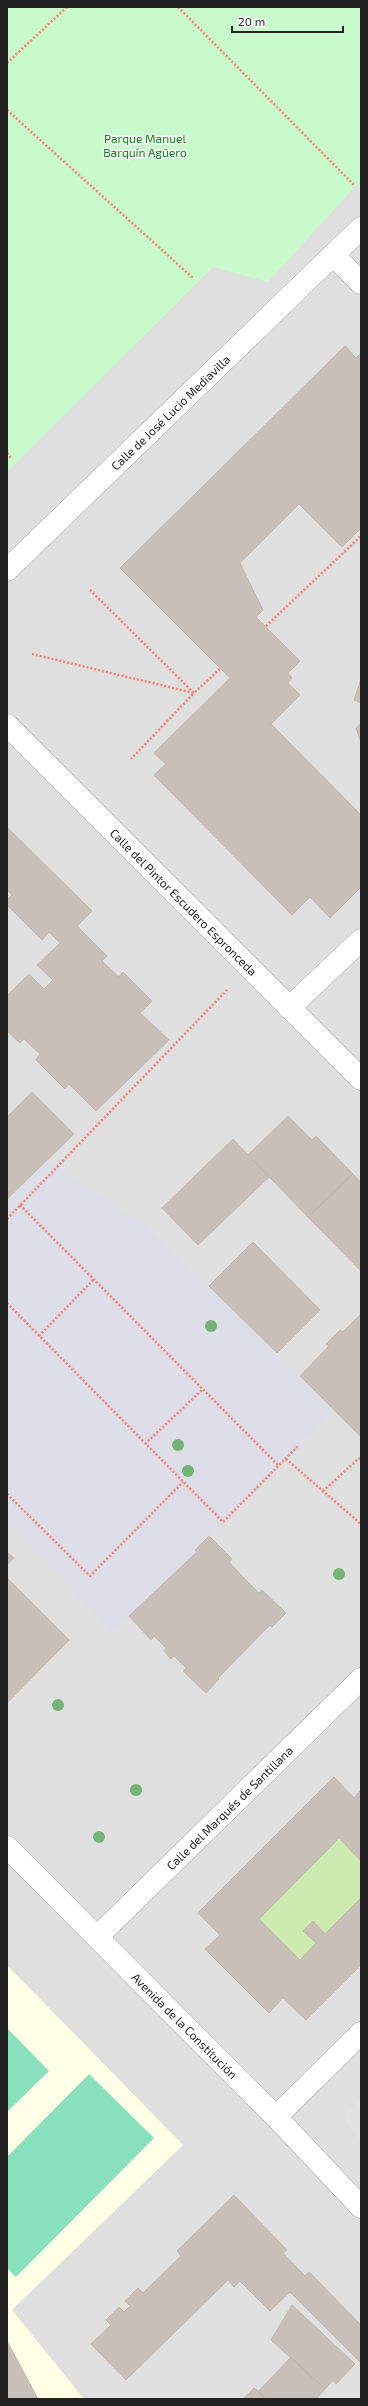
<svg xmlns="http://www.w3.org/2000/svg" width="368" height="2406" viewBox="0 0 368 2406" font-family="'Exo 2',sans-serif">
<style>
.residential{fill:#e0dfdf}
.education{fill:#ffffe5}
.grass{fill:#cdebb0}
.park{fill:#c8facc}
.pitch{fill:#88e0be}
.parking{fill:#e2e2e2}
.plaza{fill:#dddde8}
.building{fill:#c7bfb8;stroke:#c4b6ab}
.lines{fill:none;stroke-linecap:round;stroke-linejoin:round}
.minor-casing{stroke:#a9a9a9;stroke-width:23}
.path{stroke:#fa8072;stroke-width:2.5;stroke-dasharray:2 2;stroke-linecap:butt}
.minor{stroke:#fff;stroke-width:22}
.tree{fill:#74b475}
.labels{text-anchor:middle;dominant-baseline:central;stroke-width:3;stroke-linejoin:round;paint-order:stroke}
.park-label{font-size:12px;fill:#0c8416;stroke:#fff}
.street-label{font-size:12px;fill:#222;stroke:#fff}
</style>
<rect width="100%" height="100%" fill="#f2efe9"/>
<path class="residential" d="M 7,7 L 361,7 L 361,2399 L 7,2399 Z"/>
<path class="education" d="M 7,1965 L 183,2145 L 12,2310 L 84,2399 L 7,2399 Z"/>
<path class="grass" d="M 339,1838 L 361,1861 L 361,1898 L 325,1934 L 313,1921 L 303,1931 L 316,1943 L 300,1960 L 259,1919 Z"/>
<path class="park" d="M 7,7 L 361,7 L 361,180 L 268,282 L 213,267 L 7,472 Z"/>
<path class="pitch" d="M 7,2028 L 49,2071 L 7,2112 Z
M 89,2074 L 154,2138 L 16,2277 L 7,2268 L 7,2157 Z"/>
<path class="parking" d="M 361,2098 L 361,2141 L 347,2124 L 345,2114 Z"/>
<path class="plaza" d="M 46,1160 L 139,1220 L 209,1286 L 333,1410 L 196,1550 L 197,1552 L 112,1632 L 7,1521 L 7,1199 Z"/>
<path class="building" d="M 345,346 L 356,358 L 361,353 L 361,528 L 342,547 L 299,504 L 240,563 L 263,610 L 256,617 L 300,661 L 288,673 L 292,678 L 288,683 L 300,695 L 271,724 L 361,815 L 361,887 L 330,918 L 310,897 L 292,915 L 154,775 L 166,764 L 154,753 L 230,678 L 120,568 Z
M 361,679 L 361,703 L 354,700 Z
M 361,723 L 361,743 L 356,728 Z
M 7,827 L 92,911 L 77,926 L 107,956 L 102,961 L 119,977 L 123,972 L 152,1001 L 140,1013 L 169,1040 L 96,1111 L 69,1084 L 65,1089 L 36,1060 L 40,1054 L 24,1039 L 20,1043 L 7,1031 L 7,996 L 29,974 L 44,989 L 53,980 L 37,965 L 60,943 L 49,932 L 42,940 L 7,905 L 7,900 L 12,895 L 7,890 Z
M 32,1092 L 74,1134 L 7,1199 L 7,1117 Z
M 288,1116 L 312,1140 L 316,1136 L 353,1174 L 308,1217 L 248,1155 Z
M 233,1139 L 269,1177 L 198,1245 L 162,1208 Z
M 353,1174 L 361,1183 L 361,1271 L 308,1217 Z
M 253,1242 L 320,1310 L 277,1353 L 209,1286 Z
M 361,1314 L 361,1437 L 300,1376 L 329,1346 L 326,1344 L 340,1330 L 343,1332 Z
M 209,1536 L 232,1559 L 229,1562 L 240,1574 L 259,1593 L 262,1590 L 286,1613 L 272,1627 L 270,1625 L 218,1678 L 219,1679 L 206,1693 L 183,1671 L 186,1668 L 174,1656 L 171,1659 L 164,1651 L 166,1648 L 154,1636 L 151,1640 L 129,1616 L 197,1552 L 195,1550 Z
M 7,1552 L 14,1558 L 7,1565 Z
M 7,1578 L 69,1640 L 7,1703 Z
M 334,1777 L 354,1798 L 361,1790 L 361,1861 L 339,1838 L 259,1919 L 300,1960 L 316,1943 L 303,1931 L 313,1921 L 325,1934 L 361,1898 L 361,1965 L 306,2020 L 283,1998 L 269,2013 L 205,1949 L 220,1935 L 198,1913 Z
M 234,2195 L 287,2250 L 283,2253 L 305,2276 L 309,2272 L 361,2325 L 361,2363 L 290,2292 L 270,2311 L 240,2281 L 234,2287 L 228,2280 L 126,2380 L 91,2344 L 111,2325 L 106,2320 L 119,2307 L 124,2312 L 130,2306 L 125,2301 L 138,2288 L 143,2293 L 181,2256 L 177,2251 Z
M 292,2305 L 355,2364 L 336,2384 L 333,2380 L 325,2389 L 271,2340 Z
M 7,2341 L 38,2399 L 7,2399 Z
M 291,2357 L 325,2389 L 316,2399 L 266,2399 L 258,2392 Z
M 254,2388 L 257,2390 L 266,2399 L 243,2399 Z"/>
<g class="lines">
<defs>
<g id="minor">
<path d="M 334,256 L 361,283"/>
<path id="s1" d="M 7,570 L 361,228"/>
<path id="s2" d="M 7,725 L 361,1079"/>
<path d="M 289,1008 L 361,940"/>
<path id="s3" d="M 7,1847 L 276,2117 L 361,2207"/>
<path id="s4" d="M 97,1937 L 361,1679"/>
<path d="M 276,2117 L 361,2033"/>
</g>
</defs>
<use href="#minor" class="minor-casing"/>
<path class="path" d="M 178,7 L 355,186
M 7,63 L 67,7
M 7,110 L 193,278
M 7,453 L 11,458
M 90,590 L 194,693 L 131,759
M 266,626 L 361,536
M 32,654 L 194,693 L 220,669
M 20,1205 L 279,1466
M 7,1219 L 227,990
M 7,1303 L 223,1522 L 298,1446
M 39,1336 L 94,1279
M 145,1444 L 203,1389
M 286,1459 L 361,1524
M 323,1491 L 358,1459 L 361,1458
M 7,1494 L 90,1576 L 183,1482"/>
<use href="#minor" class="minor"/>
</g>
<g class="tree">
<circle cx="211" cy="1326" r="6"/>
<circle cx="178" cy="1445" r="6"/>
<circle cx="188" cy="1471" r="6"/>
<circle cx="339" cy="1574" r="6"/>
<circle cx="58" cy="1705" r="6"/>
<circle cx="136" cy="1790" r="6"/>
<circle cx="99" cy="1837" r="6"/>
</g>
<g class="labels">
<g class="park-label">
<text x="145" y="138">Parque Manuel<tspan x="145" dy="14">Barquín Agüero</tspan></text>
</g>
<g class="street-label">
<text stroke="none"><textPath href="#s1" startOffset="227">Calle de José Lucio Mediavilla</textPath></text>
<text stroke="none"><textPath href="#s2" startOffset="250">Calle del Pintor Escudero Espronceda</textPath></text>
<text stroke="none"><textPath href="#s4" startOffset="185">Calle del Marqués de Santillana</textPath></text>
<text stroke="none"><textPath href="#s3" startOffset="252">Avenida de la Constitución</textPath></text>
</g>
</g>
<rect width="368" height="2406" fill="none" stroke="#222222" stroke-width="16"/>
<path d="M232 26v6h111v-6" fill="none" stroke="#222222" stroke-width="2"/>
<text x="238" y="26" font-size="12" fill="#222222" stroke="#ffffff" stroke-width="3" paint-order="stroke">20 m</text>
</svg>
